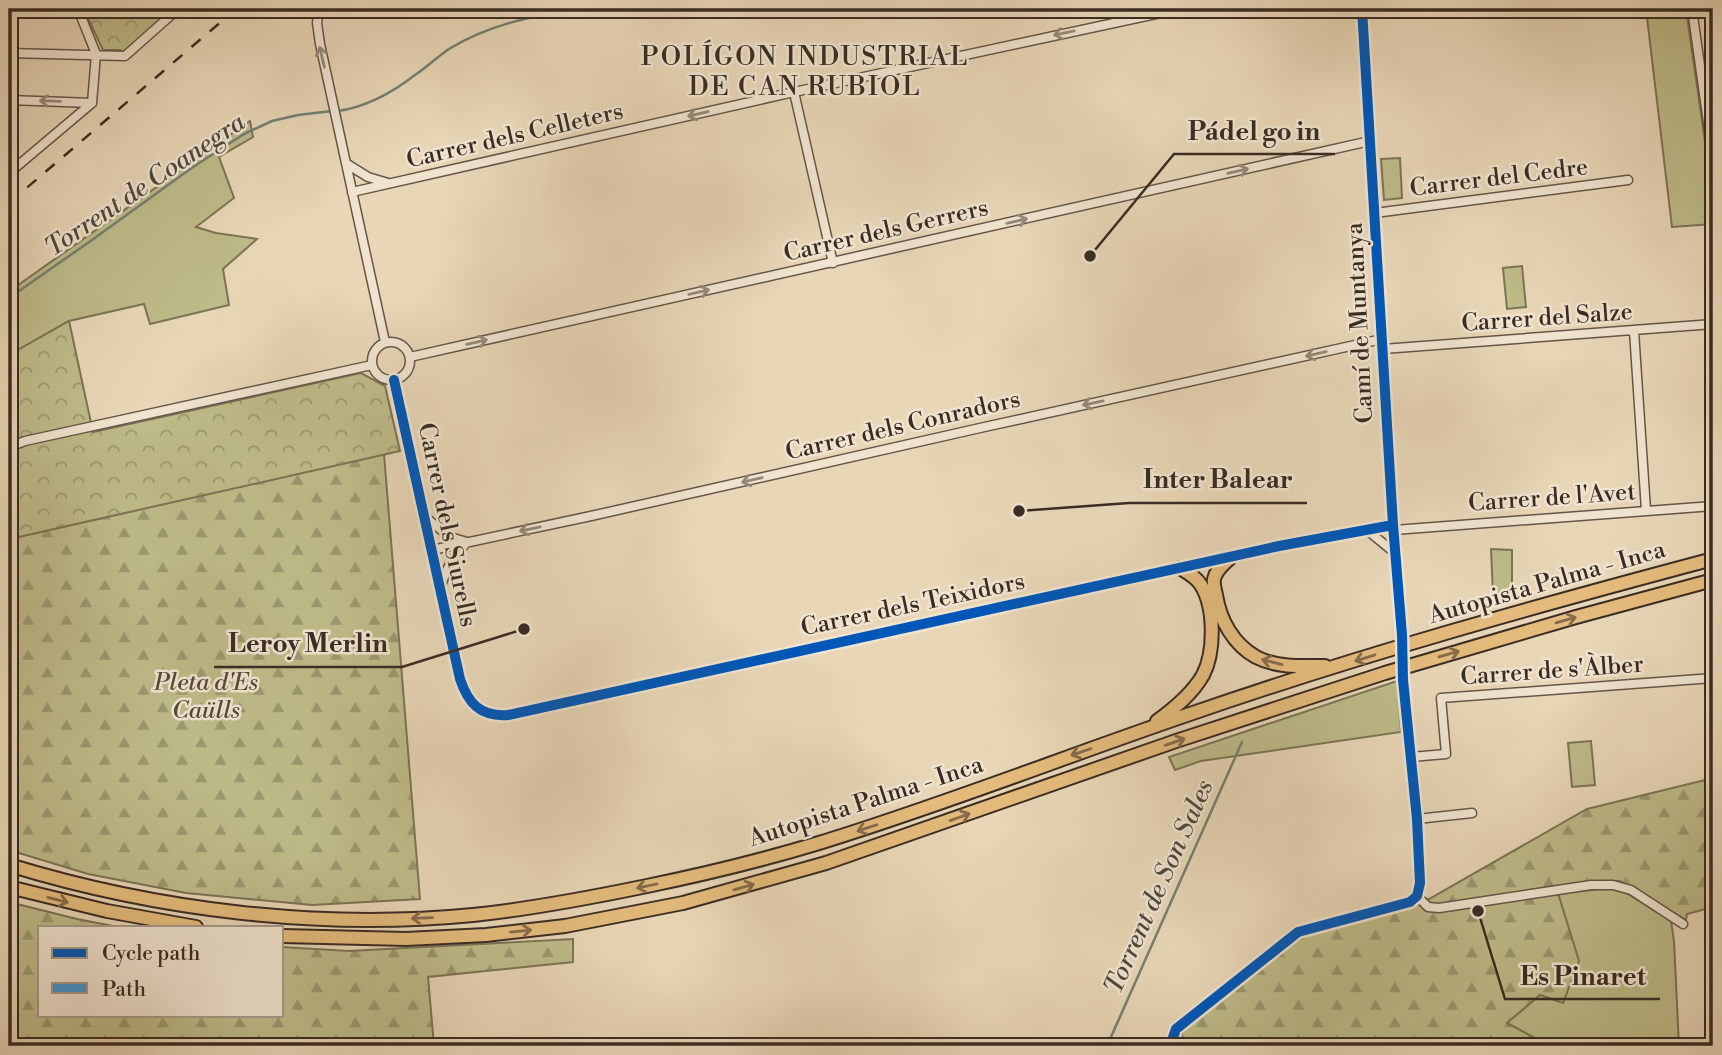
<svg xmlns="http://www.w3.org/2000/svg" width="1722" height="1055" viewBox="0 0 1722 1055" font-family="'Libre Bodoni',serif">
<style>
.green{fill:#bebb89;stroke:#7c7456;stroke-width:2}
.forest{fill:url(#forest-firs);stroke:#7c7456;stroke-width:2}
.park{fill:url(#park-crowns);stroke:#7c7456;stroke-width:2}
.lines{fill:none;stroke-linecap:round;stroke-linejoin:round}
.stream{stroke:#728174;stroke-width:2.5}
.minor-tunnel{stroke:#c5b49a;stroke-width:8;stroke-dasharray:8 4;stroke-linecap:butt}
.minor-casing{stroke:#665649;stroke-width:11}
.highway-casing{stroke:#3a2c24;stroke-width:16}
.minor{stroke:#f0e4d0;stroke-width:8}
.highway{stroke:#e4bb7c;stroke-width:12}
.rail{stroke:#3a2c24;stroke-width:2.5;stroke-dasharray:12 12;stroke-linecap:butt}
.quiet{stroke:#3e96d6;stroke-width:9;stroke-dasharray:18 9;stroke-linecap:butt}
.cycleway-casing{stroke:#f0e4d0;stroke-width:15}
.cycleway{stroke:#0057b8;stroke-width:10}
.oneway{stroke:#95887a}
.oneway2{stroke:#866c4c}
.labels{text-anchor:middle;dominant-baseline:central;stroke-width:5;stroke-linejoin:round;paint-order:stroke}
.street-label{font-size:24px;fill:#3a2c24;stroke:#f0e4d0}
.park-label{font-size:24px;font-style:italic;fill:#544938;stroke:#f0e4d0}
.neighbourhood-label{font-size:26px;letter-spacing:2px;fill:#3a2c24;stroke:#f0e4d0}
.water-label{font-size:26px;font-style:italic;fill:#4d483f;stroke:#f0e4d0}
.leader{fill:none;stroke:#3a2c24;stroke-width:2.5}
.callout-dot{fill:#3a2c24;stroke:#f0e4d0;stroke-width:2.5}
.callout-label{font-size:26px;text-anchor:middle;font-weight:bold;fill:#3a2c24;stroke:#f0e4d0;stroke-width:5;stroke-linejoin:round;paint-order:stroke}
</style>
<defs>
<pattern id="forest-firs" width="22" height="20" patternUnits="userSpaceOnUse" patternTransform="scale(1.75)"><rect width="22" height="20" fill="#bebb89"/><path d="M5 1l3.5 6h-7zM16 11l3.5 6h-7z" fill="#9b9870"/></pattern>
<pattern id="park-crowns" width="20" height="18" patternUnits="userSpaceOnUse" patternTransform="scale(1.75)"><rect width="20" height="18" fill="#bebb89"/><path d="M2 6a3 3 0 1 1 6 0M12 15a3 3 0 1 1 6 0" fill="none" stroke="#9b9870"/></pattern>
</defs>
<rect width="100%" height="100%" fill="#e8d6b7"/>
<filter id="stains"><feTurbulence type="fractalNoise" baseFrequency=".00286" numOctaves="4"/><feColorMatrix values="0 0 0 0 .2 0 0 0 0 .09 0 0 0 0 .02 0 0 0 .5 -.17"/></filter>
<radialGradient id="worn" r=".72"><stop offset=".6" stop-color="#630" stop-opacity="0"/><stop offset="1" stop-color="#630" stop-opacity=".3"/></radialGradient>
<path class="green" d="M 1646,9 L 1686,9 L 1713,197 L 1713,224 L 1672,227 Z
M 250,121 L 253,137 L 219,157 L 234,198 L 196,227 L 216,233 L 257,239 L 223,269 L 229,305 L 150,324 L 144,304 L 69,321 L 9,355 L 9,293 L 21,283 Z
M 1400,158 L 1402,198 L 1384,200 L 1381,159 Z
M 1522,266 L 1526,307 L 1507,309 L 1503,268 Z
M 1491,549 L 1512,550 L 1512,590 L 1493,594 Z
M 1397,681 L 1401,732 L 1201,761 L 1175,770 L 1169,757 Z
M 1591,741 L 1595,785 L 1572,787 L 1568,743 Z
M 1606,887 L 1620,889 L 1671,921 L 1674,941 L 1679,1046 L 1436,1046 L 1558,893 L 1592,890 Z"/>
<path class="forest" d="M 384,454 L 420,899 L 312,905 L 186,893 L 88,874 L 9,850 L 9,539 Z
M 1713,778 L 1713,907 L 1687,914 L 1686,920 L 1620,881 L 1582,882 L 1558,893 L 1579,961 L 1563,1003 L 1540,995 L 1507,1023 L 1550,1046 L 1176,1046 L 1183,1031 L 1300,938 L 1429,899 L 1587,809 Z
M 9,902 L 77,919 L 118,927 L 40,927 L 40,1015 L 282,1015 L 282,947 L 349,951 L 573,939 L 573,962 L 428,977 L 434,1046 L 9,1046 Z"/>
<path class="park" d="M 87,9 L 168,9 L 170,16 L 125,56 L 120,50 L 103,50 L 85,12 Z
M 69,321 L 93,432 L 361,373 L 385,386 L 400,451 L 14,538 L 9,528 L 9,355 Z"/>
<g class="lines">
<path class="stream" d="M 745,9 L 768,9
M 338,111 C 366,107 393,92 415,75 C 427,67 437,57 449,49 C 488,25 532,16 576,9
M 9,298 L 92,240 L 193,167 L 244,134 L 272,121 L 298,115 L 332,111
M 1107,1046 L 1242,742"/>
<path class="minor-tunnel" d="M 1402,641 L 1403,671"/>
<defs>
<path id="minor" d="M 78,9 L 96,54 L 92,103
M 319,9 L 317,23 L 320,44 L 385,342
M 1362,9 L 1393,525 L 1402,635
M 1692,9 L 1713,158
M 9,53 L 125,56 L 178,9
M 794,92 L 833,263
M 9,100 L 92,103
M 347,164 L 368,177 L 388,183
M 9,173 L 92,103
M 352,192 L 794,92 L 1179,9
M 1375,213 L 1628,180
M 1634,331 L 1646,510
M372 361a19 19 0 1 1 38 0a19 19 0 1 1-38 0Z
M 1383,349 L 1713,324
M 410,357 L 1370,141
M 394,380 L 460,679 C 468,703 480,717 508,715 L 1279,546 L 1393,525
M 9,447 L 25,441 L 372,365
M 425,517 L 450,537 L 467,542 C 453,558 447,566 441,586
M 1367,530 L 1395,553
M 1394,530 L 1713,506
M 432,550 L 591,516 L 980,428 L 1382,339
M 1411,757 L 1446,754 L 1441,698 L 1713,678
M 1417,819 L 1472,813
M 1417,896 L 1428,907 L 1439,908 L 1591,885 L 1613,885 L 1631,890 L 1683,924
M 1170,1046 L 1176,1029 L 1298,932 L 1410,902 L 1417,896 L 1420,883 L 1417,819 L 1403,680"/>
<path id="highway" d="M 1230,558 C 1224,564 1216,570 1214,579 C 1213,584 1215,590 1216,595 C 1220,620 1233,644 1256,657 C 1277,668 1303,666 1325,666
M 1157,721 C 1175,708 1192,694 1203,675 C 1215,652 1215,607 1201,585 C 1196,577 1188,573 1180,568
M 9,865 C 156,910 319,930 473,915 C 531,909 589,898 647,886 C 705,874 763,860 819,843 C 943,805 1064,757 1187,715 C 1360,655 1536,606 1713,559
M 9,887 L 107,911 L 196,927
M 282,936 L 406,939 L 486,935 L 565,926 L 683,903 L 826,863 L 1176,741 L 1385,673 L 1576,617 L 1713,580"/>
</defs>
<use href="#minor" class="minor-casing"/>
<use href="#highway" class="highway-casing"/>
<use href="#minor" class="minor"/>
<use href="#highway" class="highway"/>
<path class="rail" d="M 9,203 L 236,9"/>
<path class="quiet" d="M 1705,92 L 1713,91"/>
<defs>
<path id="cycleway" d="M 394,380 L 460,679 C 468,703 480,717 508,715 L 1279,546 L 1393,525
M 1170,1046 L 1176,1029 L 1298,932 L 1410,902 L 1417,896 L 1420,883 L 1417,819 L 1403,680 L 1402,635 L 1393,525 L 1362,9"/>
</defs>
<use href="#cycleway" class="cycleway-casing"/>
<use href="#cycleway" class="cycleway"/>
</g>
<defs><path id="oneway-shaft" d="M-6 0H5M1.5-3L5.5 0L1.5 3" fill="none" stroke-width="1.6" stroke-linecap="round" stroke-linejoin="round" transform="scale(1.75)"/></defs>
<g class="oneway">
<use href="#oneway-shaft" transform="translate(1064 33) rotate(168)"/>
<use href="#oneway-shaft" transform="translate(322 57) rotate(-103)"/>
<use href="#oneway-shaft" transform="translate(50 101) rotate(-178)"/>
<use href="#oneway-shaft" transform="translate(698 114) rotate(167)"/>
<use href="#oneway-shaft" transform="translate(1238 171) rotate(-13)"/>
<use href="#oneway-shaft" transform="translate(1017 221) rotate(-13)"/>
<use href="#oneway-shaft" transform="translate(699 292) rotate(-13)"/>
<use href="#oneway-shaft" transform="translate(477 342) rotate(-13)"/>
<use href="#oneway-shaft" transform="translate(1316 354) rotate(167)"/>
<use href="#oneway-shaft" transform="translate(1093 403) rotate(168)"/>
<use href="#oneway-shaft" transform="translate(752 480) rotate(167)"/>
<use href="#oneway-shaft" transform="translate(530 529) rotate(168)"/>
</g>
<g class="oneway2">
<use href="#oneway-shaft" transform="translate(1566 620) rotate(-16)"/>
<use href="#oneway-shaft" transform="translate(1449 654) rotate(-16)"/>
<use href="#oneway-shaft" transform="translate(1365 658) rotate(163)"/>
<use href="#oneway-shaft" transform="translate(1272 662) rotate(-166)"/>
<use href="#oneway-shaft" transform="translate(1175 742) rotate(-19)"/>
<use href="#oneway-shaft" transform="translate(1081 752) rotate(161)"/>
<use href="#oneway-shaft" transform="translate(960 817) rotate(-20)"/>
<use href="#oneway-shaft" transform="translate(867 828) rotate(162)"/>
<use href="#oneway-shaft" transform="translate(647 886) rotate(168)"/>
<use href="#oneway-shaft" transform="translate(744 887) rotate(-16)"/>
<use href="#oneway-shaft" transform="translate(58 900) rotate(14)"/>
<use href="#oneway-shaft" transform="translate(422 918) rotate(178)"/>
<use href="#oneway-shaft" transform="translate(521 931) rotate(-6)"/>
</g>
<g class="labels">
<g class="street-label">
<text transform="translate(515 136) rotate(-13)">Carrer dels Celleters</text>
<text transform="translate(1499 178) rotate(-7)">Carrer del Cedre</text>
<text transform="translate(886 231) rotate(-13)">Carrer dels Gerrers</text>
<text transform="translate(1547 318) rotate(-4)">Carrer del Salze</text>
<text transform="translate(1360 323) rotate(-93)">Camí de Muntanya</text>
<text transform="translate(903 426) rotate(-13)">Carrer dels Conradors</text>
<text transform="translate(1552 498) rotate(-4)">Carrer de l'Avet</text>
<text transform="translate(447 525) rotate(78)">Carrer dels Siurells</text>
<text transform="translate(1547 583) rotate(-16)">Autopista Palma - Inca</text>
<text transform="translate(913 605) rotate(-12)">Carrer dels Teixidors</text>
<text transform="translate(1552 671) rotate(-4)">Carrer de s'Àlber</text>
<text transform="translate(866 802) rotate(-18)">Autopista Palma - Inca</text>
</g>
<g class="park-label">
<text x="206" y="683">Pleta d'Es<tspan x="206" dy="28">Caülls</tspan></text>
</g>
<g class="neighbourhood-label">
<text x="805" y="57">POLÍGON INDUSTRIAL<tspan x="805" dy="30">DE CAN RUBIOL</tspan></text>
</g>
<g class="water-label">
<text transform="translate(145 185) rotate(-34)">Torrent de Coanegra</text>
<text transform="translate(1159 887) rotate(-66)">Torrent de Son Sales</text>
</g>
</g>
<path class="leader" d="M1090 256L1174 154H1335M1019 511L1129 503H1307M524 629L402 667H214M1478 911L1505 999H1660"/>
<g class="callout-dot">
<circle cx="1090" cy="256" r="7"/>
<circle cx="1019" cy="511" r="7"/>
<circle cx="524" cy="629" r="7"/>
<circle cx="1478" cy="911" r="7"/>
</g>
<g class="callout-label">
<text x="1254" y="140">Pádel go in</text>
<text x="1218" y="488">Inter Balear</text>
<text x="308" y="652">Leroy Merlin</text>
<text x="1583" y="985">Es Pinaret</text>
</g>
<rect width="1722" height="1055" fill="none" stroke="#e8d6b7" stroke-width="35"/>
<rect x="10" y="10" width="1701" height="1034" fill="none" stroke="#3a2c24" stroke-width="3.5"/>
<rect x="18" y="18" width="1687" height="1020" fill="none" stroke="#3a2c24" stroke-width="2"/>
<rect x="38" y="926" width="245" height="91" fill="#f0e4d0" stroke="#a79a8b" stroke-width="2"/>
<rect x="52" y="948" width="35" height="10" fill="#0057b8" stroke="#a79a8b" stroke-width="2"/>
<text x="102" y="960" font-size="21" fill="#3a2c24">Cycle path</text>
<rect x="52" y="983" width="35" height="10" fill="#3e96d6" stroke="#a79a8b" stroke-width="2"/>
<text x="102" y="996" font-size="21" fill="#3a2c24">Path</text>
<rect width="100%" height="100%" filter="url(#stains)"/>
<rect width="100%" height="100%" fill="url(#worn)"/>
</svg>
